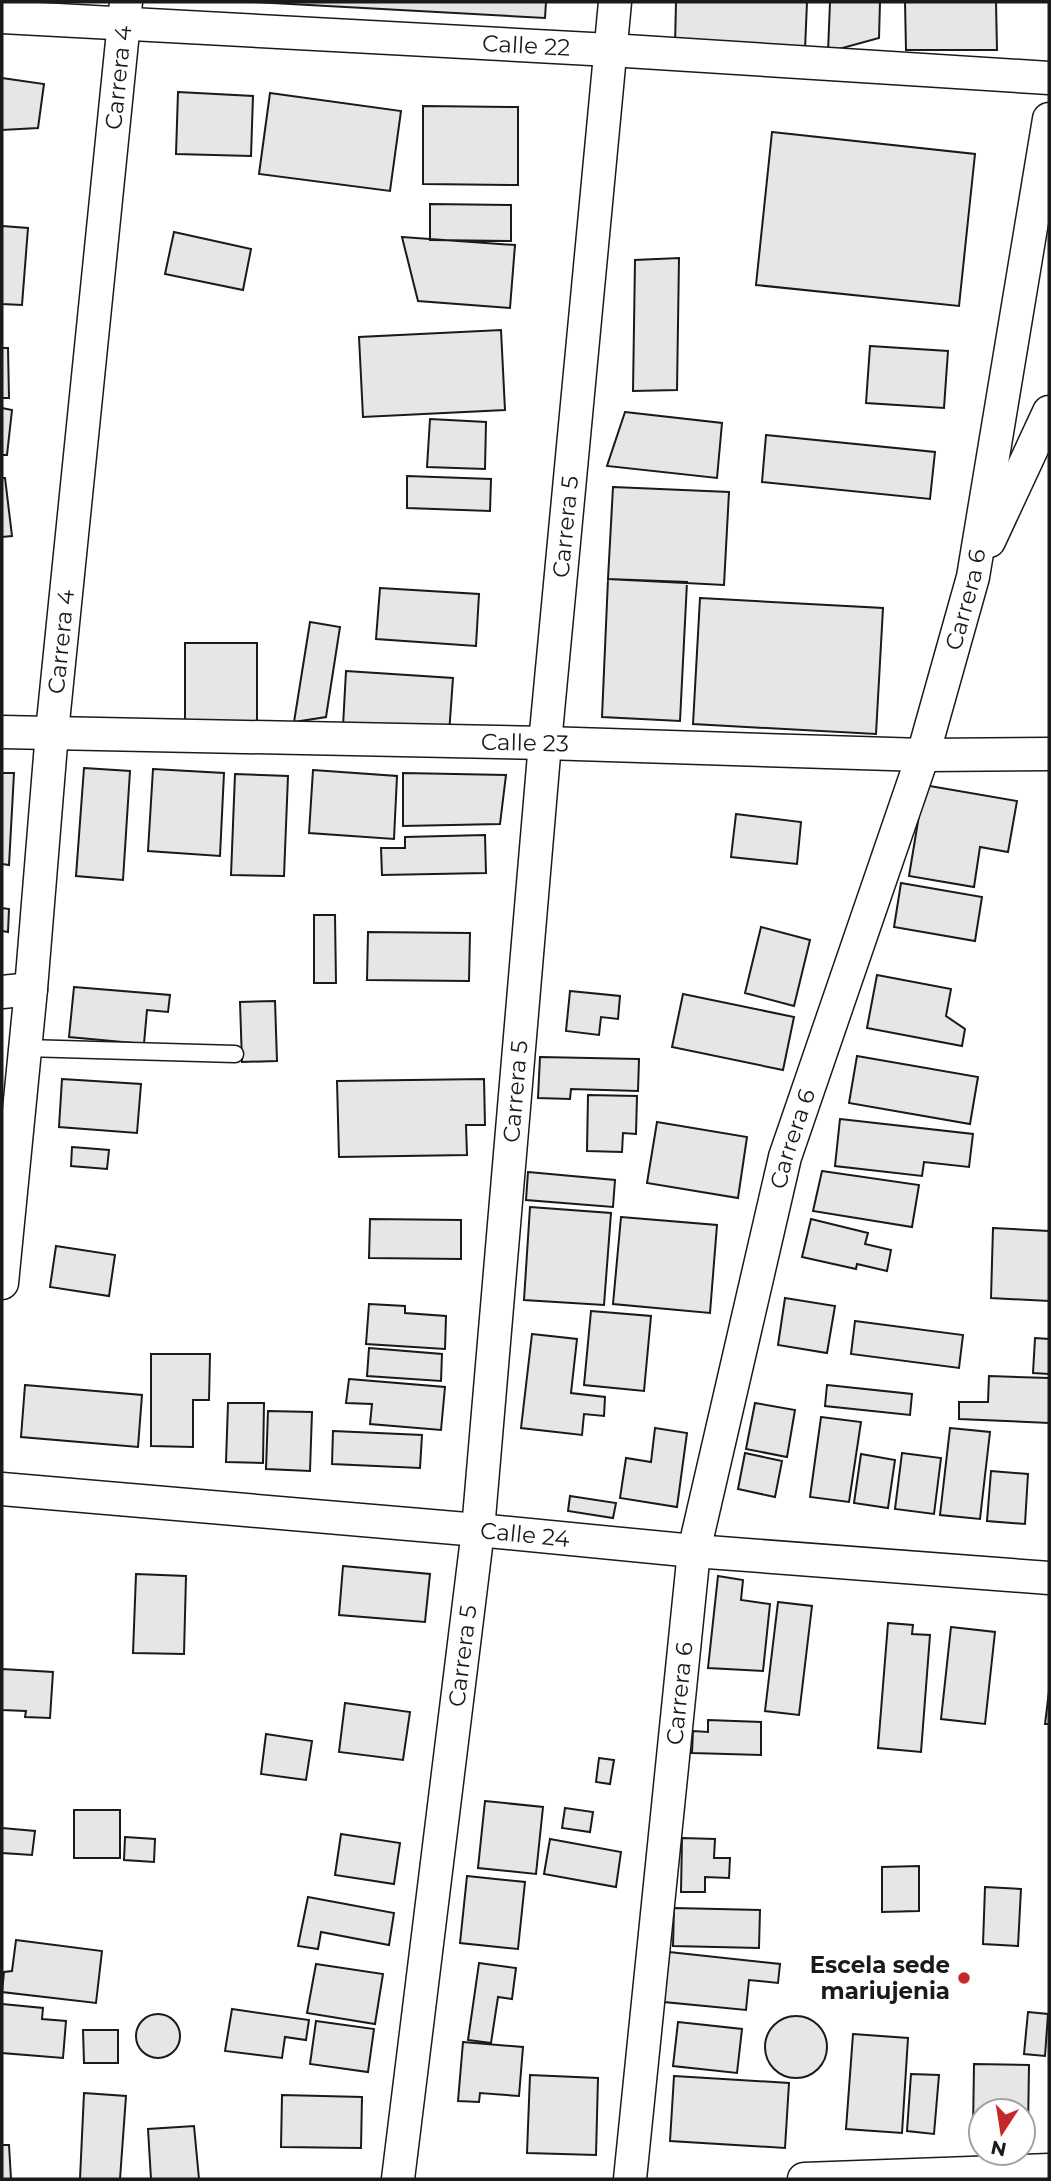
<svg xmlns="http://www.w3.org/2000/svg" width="1051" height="2181" viewBox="0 0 1051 2181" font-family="Montserrat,sans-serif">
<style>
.building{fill:#e6e6e6;stroke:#1a1a1a;stroke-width:2}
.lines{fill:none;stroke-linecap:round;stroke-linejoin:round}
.service-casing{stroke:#1a1a1a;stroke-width:19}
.minor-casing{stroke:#1a1a1a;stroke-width:35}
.service{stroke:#fff;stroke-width:16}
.minor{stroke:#fff;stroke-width:32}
.poi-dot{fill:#c62828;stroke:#fff;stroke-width:2.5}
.labels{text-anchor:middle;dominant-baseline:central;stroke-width:5;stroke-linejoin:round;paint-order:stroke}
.street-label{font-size:23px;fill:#1a1a1a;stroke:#fff}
.poi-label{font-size:23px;font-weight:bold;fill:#1a1a1a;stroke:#fff;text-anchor:end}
</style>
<rect width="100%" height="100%" fill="#fff"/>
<path class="building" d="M 253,2 L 546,2 L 545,18 Z
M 676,2 L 807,2 L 805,50 L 675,45 Z
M 830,2 L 880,2 L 879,38 L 828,52 Z
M 905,2 L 996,2 L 997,50 L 906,50 Z
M 2,78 L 44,84 L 38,128 L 2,130 Z
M 178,92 L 253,96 L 251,156 L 176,154 Z
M 270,93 L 401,111 L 390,191 L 259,174 Z
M 423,106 L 518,107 L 518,185 L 423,184 Z
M 772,132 L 975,154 L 959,306 L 756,285 Z
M 430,204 L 511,205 L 511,241 L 430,240 Z
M 2,226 L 28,228 L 22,305 L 2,304 Z
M 174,232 L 251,249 L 243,290 L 165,274 Z
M 402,237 L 515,245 L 510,308 L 418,301 Z
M 679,258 L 677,390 L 633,391 L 635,260 Z
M 501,330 L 505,410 L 363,417 L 359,337 Z
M 870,346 L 948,351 L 944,408 L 866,403 Z
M 2,348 L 8,348 L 9,398 L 2,398 Z
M 2,408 L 12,410 L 7,455 L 2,455 Z
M 625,412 L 722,423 L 717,478 L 607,466 Z
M 430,419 L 486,422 L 485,469 L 427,467 Z
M 766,435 L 935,452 L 930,499 L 762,482 Z
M 407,476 L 491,479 L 490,511 L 407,508 Z
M 2,478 L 5,478 L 12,536 L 2,537 Z
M 613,487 L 729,492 L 724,585 L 608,579 Z
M 608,579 L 687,582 L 680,721 L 602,717 Z
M 380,588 L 479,594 L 476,646 L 376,639 Z
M 700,598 L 883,608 L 876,734 L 693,724 Z
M 310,622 L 340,627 L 326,717 L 294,722 Z
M 185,643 L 257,643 L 257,723 L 185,722 Z
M 346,671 L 453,678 L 449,734 L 343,726 Z
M 84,768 L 130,771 L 123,880 L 76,876 Z
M 153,769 L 224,773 L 220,856 L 148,851 Z
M 313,770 L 397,776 L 394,839 L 309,833 Z
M 2,773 L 14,773 L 9,865 L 2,864 Z
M 403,773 L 506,775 L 500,824 L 403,826 Z
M 235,774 L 288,776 L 284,876 L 231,875 Z
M 924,785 L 1017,801 L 1008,852 L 980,847 L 974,887 L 909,876 Z
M 736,814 L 801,822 L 797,864 L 731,857 Z
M 485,835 L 486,873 L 382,875 L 381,848 L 405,848 L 405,837 Z
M 901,883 L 982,897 L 975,941 L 894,927 Z
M 2,908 L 9,909 L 8,932 L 2,931 Z
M 314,915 L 335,915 L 336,983 L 314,983 Z
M 761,927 L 810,940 L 794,1006 L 745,993 Z
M 368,932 L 470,933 L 469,981 L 367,980 Z
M 877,975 L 951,989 L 946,1016 L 965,1029 L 962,1046 L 867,1028 Z
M 74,987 L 170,995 L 168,1012 L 147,1010 L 144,1044 L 69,1037 Z
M 570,991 L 620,996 L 618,1019 L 601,1017 L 599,1035 L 566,1031 Z
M 683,994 L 794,1017 L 783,1070 L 672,1047 Z
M 275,1001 L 277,1061 L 242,1062 L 240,1002 Z
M 857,1056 L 978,1077 L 970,1124 L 849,1103 Z
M 540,1057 L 639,1059 L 638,1091 L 571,1089 L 570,1099 L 538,1098 Z
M 62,1079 L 141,1084 L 137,1133 L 59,1127 Z
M 484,1079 L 485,1125 L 466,1125 L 467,1155 L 339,1157 L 337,1081 Z
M 588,1095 L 637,1096 L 636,1134 L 623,1133 L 622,1152 L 587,1151 Z
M 840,1119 L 973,1134 L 969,1167 L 924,1162 L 922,1176 L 835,1166 Z
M 657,1122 L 747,1137 L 738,1198 L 647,1183 Z
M 72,1147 L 109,1150 L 107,1169 L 71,1166 Z
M 822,1171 L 919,1185 L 912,1227 L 813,1211 Z
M 528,1172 L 615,1180 L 613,1207 L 526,1200 Z
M 530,1207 L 611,1213 L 604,1305 L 524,1300 Z
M 621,1217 L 717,1225 L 710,1313 L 613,1304 Z
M 370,1219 L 461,1220 L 461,1259 L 369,1258 Z
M 811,1219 L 868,1233 L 865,1244 L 891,1250 L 887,1271 L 857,1264 L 856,1269 L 802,1257 Z
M 993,1228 L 1049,1231 L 1049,1301 L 991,1298 Z
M 56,1246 L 115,1255 L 109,1296 L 50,1287 Z
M 785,1298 L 835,1306 L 827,1353 L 778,1345 Z
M 369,1304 L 405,1306 L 405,1313 L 446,1316 L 445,1349 L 366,1344 Z
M 591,1311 L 651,1316 L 644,1391 L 584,1385 Z
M 855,1321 L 963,1335 L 959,1368 L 851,1354 Z
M 532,1334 L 577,1339 L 571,1393 L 605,1397 L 604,1416 L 584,1414 L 582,1435 L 521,1428 Z
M 1035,1338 L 1049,1339 L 1049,1374 L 1033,1373 Z
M 369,1348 L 442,1354 L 441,1381 L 367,1376 Z
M 151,1354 L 210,1354 L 209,1400 L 193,1400 L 193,1447 L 151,1446 Z
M 989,1376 L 1049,1378 L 1049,1423 L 959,1419 L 959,1402 L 988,1402 Z
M 349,1379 L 445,1387 L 441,1430 L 370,1424 L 372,1404 L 346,1403 Z
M 25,1385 L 142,1395 L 138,1447 L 21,1437 Z
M 827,1385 L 912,1394 L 910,1415 L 825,1406 Z
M 228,1403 L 264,1403 L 263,1463 L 226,1462 Z
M 755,1403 L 795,1410 L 787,1457 L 746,1449 Z
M 268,1411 L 312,1412 L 310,1471 L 266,1469 Z
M 821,1417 L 861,1422 L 849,1502 L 810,1497 Z
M 655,1428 L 687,1433 L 677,1507 L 620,1498 L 626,1458 L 651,1462 Z
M 950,1428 L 990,1432 L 980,1519 L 940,1515 Z
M 333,1431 L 422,1435 L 420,1468 L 332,1464 Z
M 745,1453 L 782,1461 L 775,1497 L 738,1489 Z
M 902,1453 L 941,1458 L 934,1514 L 895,1509 Z
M 861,1454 L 895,1460 L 888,1508 L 854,1503 Z
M 991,1471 L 1028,1474 L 1025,1524 L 987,1521 Z
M 570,1496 L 616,1503 L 613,1518 L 568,1511 Z
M 343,1566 L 430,1574 L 425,1622 L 339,1615 Z
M 136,1574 L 186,1576 L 184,1654 L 133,1653 Z
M 718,1576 L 743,1580 L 741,1600 L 770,1604 L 763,1671 L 708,1668 Z
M 778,1602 L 812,1606 L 799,1715 L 765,1711 Z
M 888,1623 L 913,1625 L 912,1634 L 930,1635 L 921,1752 L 878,1748 Z
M 951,1627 L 995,1632 L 985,1724 L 941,1719 Z
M 2,1669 L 53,1672 L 50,1718 L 25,1717 L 26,1711 L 2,1710 Z
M 1049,1691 L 1049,1724 L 1045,1724 Z
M 345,1703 L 410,1712 L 403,1760 L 339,1752 Z
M 708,1720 L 761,1722 L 761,1755 L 692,1753 L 693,1731 L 708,1732 Z
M 266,1734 L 312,1741 L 306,1780 L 261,1774 Z
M 599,1758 L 614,1760 L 610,1784 L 596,1782 Z
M 485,1801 L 543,1807 L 536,1874 L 478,1868 Z
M 565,1808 L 593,1812 L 590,1832 L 562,1828 Z
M 74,1810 L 120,1810 L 120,1858 L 74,1858 Z
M 2,1828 L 35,1831 L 32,1855 L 2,1853 Z
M 341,1834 L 400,1843 L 394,1884 L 335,1875 Z
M 125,1837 L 155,1839 L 154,1862 L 124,1860 Z
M 682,1838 L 715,1839 L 714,1858 L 730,1858 L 729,1878 L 705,1877 L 705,1892 L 681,1892 Z
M 550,1839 L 621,1852 L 616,1887 L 544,1874 Z
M 919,1866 L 919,1911 L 882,1912 L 882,1867 Z
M 467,1876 L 525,1882 L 518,1949 L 460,1943 Z
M 985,1887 L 1021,1889 L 1018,1946 L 983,1944 Z
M 308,1897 L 394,1913 L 389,1945 L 321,1932 L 318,1949 L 298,1946 Z
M 674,1908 L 760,1910 L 759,1948 L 673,1946 Z
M 16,1940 L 102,1951 L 96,2003 L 2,1992 L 4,1972 L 12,1971 Z
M 669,1952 L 780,1964 L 778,1983 L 749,1980 L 746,2010 L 664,2002 Z
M 479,1963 L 516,1968 L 512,1999 L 498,1997 L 491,2043 L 468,2040 Z
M 316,1964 L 383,1974 L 375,2024 L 307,2013 Z
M 2,2004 L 43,2008 L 42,2019 L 66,2021 L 63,2058 L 2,2053 Z
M 232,2009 L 309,2020 L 306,2040 L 285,2037 L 282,2058 L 225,2051 Z
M 1028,2012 L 1048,2014 L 1045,2056 L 1024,2054 Z
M136 2036a22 22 0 1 1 44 0a22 22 0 1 1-44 0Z
M765 2047a31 31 0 1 1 62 0a31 31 0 1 1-62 0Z
M 316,2021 L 374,2029 L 368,2072 L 310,2064 Z
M 678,2022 L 742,2029 L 737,2073 L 673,2066 Z
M 83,2030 L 118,2030 L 118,2063 L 84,2063 Z
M 853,2034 L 908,2038 L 902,2133 L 846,2129 Z
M 463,2042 L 523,2047 L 519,2096 L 480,2093 L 479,2102 L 458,2101 Z
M 974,2064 L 1029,2065 L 1028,2131 L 1023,2131 L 1023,2111 L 981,2111 L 981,2130 L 973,2130 Z
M 911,2074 L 939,2075 L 934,2134 L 907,2131 Z
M 530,2075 L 598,2078 L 596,2155 L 527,2153 Z
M 674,2076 L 789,2083 L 785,2148 L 670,2141 Z
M 84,2093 L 126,2096 L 120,2179 L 80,2179 Z
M 282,2095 L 362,2097 L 361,2148 L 281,2147 Z
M 194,2126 L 199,2179 L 151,2179 L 148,2129 Z
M 2,2145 L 9,2145 L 11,2179 L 2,2179 Z"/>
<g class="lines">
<defs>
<path id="service" d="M 25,1048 L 235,1054"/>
<g id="minor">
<path id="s1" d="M 2,17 L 610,50 L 1049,78"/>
<path d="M 989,541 L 1049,412"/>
<path id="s2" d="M 2,732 L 545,743 L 923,755 L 1049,754"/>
<path d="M 2,992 L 31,989"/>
<path id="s3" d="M 2,1283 L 31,989 L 52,732 L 126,2"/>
<path id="s4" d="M 2,1489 L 478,1530 L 694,1551 L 1049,1578"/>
<path id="s5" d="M 398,2179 L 478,1530 L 545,743 L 615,2"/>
<path id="s6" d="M 630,2179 L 694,1551 L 785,1157 L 923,755 L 973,577 L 1049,119"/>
<path d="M 804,2179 L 1049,2170"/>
</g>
</defs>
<use href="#service" class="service-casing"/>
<use href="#minor" class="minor-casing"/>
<use href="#service" class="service"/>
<use href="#minor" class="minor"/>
</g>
<circle class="poi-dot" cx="964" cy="1978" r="7"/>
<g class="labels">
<g class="street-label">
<text stroke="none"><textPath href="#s1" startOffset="525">Calle 22</textPath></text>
<text stroke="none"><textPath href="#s3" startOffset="1211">Carrera 4</textPath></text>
<text stroke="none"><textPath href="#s5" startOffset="1661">Carrera 5</textPath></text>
<text stroke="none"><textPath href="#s6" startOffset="1622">Carrera 6</textPath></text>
<text stroke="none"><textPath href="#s3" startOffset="644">Carrera 4</textPath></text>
<text stroke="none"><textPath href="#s2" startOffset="523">Calle 23</textPath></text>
<text stroke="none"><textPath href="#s5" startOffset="1094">Carrera 5</textPath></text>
<text stroke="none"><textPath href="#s6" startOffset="1055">Carrera 6</textPath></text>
<text stroke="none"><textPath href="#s4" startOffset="525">Calle 24</textPath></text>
<text stroke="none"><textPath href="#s5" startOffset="527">Carrera 5</textPath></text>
<text stroke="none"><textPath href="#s6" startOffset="488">Carrera 6</textPath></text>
</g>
<g class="poi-label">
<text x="950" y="1965">Escela sede<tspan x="950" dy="26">mariujenia</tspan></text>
</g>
</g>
<rect width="1051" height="2181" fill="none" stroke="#1a1a1a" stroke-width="7"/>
<g transform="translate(1002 2132) rotate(192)"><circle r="33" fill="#ffffff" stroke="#a3a3a3" stroke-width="2"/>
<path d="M0-5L12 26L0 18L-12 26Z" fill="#c62828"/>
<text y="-10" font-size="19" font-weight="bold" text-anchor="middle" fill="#1a1a1a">N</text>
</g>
</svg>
